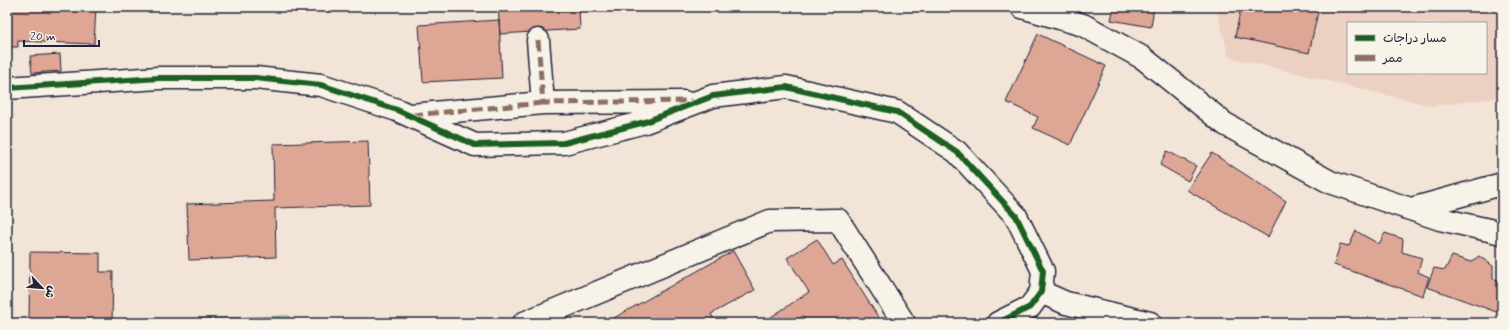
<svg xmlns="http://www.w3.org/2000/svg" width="1509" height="330" viewBox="0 0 1509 330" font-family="Mynerve,'Playpen Sans Arabic',sans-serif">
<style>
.built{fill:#ecd1c3;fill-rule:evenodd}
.green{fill:#a9e4aa;stroke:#668372}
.building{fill:#dea695;stroke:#22223b}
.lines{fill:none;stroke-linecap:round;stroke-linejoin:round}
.minor-casing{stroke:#22223b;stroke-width:25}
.minor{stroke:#f7f3e8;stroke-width:22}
.quiet{stroke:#8d6e63;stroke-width:5;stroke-dasharray:10 5;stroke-linecap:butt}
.cycleway-casing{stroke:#f7f3e8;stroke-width:8}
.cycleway{stroke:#1b5e20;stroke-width:6}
</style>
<rect width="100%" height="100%" fill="#f2e4d7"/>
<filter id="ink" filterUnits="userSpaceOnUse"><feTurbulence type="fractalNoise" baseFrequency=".025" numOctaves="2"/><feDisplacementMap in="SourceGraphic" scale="8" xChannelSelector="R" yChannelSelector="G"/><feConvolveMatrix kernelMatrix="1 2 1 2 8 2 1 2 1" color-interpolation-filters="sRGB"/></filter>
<g filter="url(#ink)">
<path class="built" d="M 1216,7 L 1502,7 L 1502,97 L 1432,106 L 1229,57 ZM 1348,23 L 1486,23 L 1486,73 L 1348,73 Z"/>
<path class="green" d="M 289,316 L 289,323 L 190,323 L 190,319 Z"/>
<path class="building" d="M 7,7 L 96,7 L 94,44 L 18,41 L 18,47 L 7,47 Z
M 498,7 L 579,7 L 580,29 L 500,34 Z
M 1114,7 L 1154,7 L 1151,27 L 1111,20 Z
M 1241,7 L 1319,7 L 1309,53 L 1235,37 Z
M 499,20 L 502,78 L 423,82 L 419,25 Z
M 1038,34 L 1106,66 L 1070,145 L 1033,128 L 1038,117 L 1006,102 Z
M 60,54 L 61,71 L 32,73 L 30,56 Z
M 368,141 L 370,205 L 275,208 L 276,257 L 189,260 L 187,204 L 274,201 L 273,144 Z
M 1167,151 L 1196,166 L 1188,181 L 1160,165 Z
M 1212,153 L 1286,201 L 1268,237 L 1187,190 Z
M 1356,231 L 1379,244 L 1385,233 L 1403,239 L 1402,252 L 1422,258 L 1418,272 L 1429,277 L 1423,296 L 1334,265 L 1340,244 L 1349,246 Z
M 817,239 L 833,265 L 842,260 L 882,323 L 807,323 L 803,316 L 792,323 L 767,323 L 765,321 L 809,292 L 787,258 Z
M 733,251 L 755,290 L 711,314 L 716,323 L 605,323 Z
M 30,252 L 100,253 L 100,272 L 113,272 L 112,323 L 82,323 L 82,320 L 29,320 Z
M 1452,256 L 1471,262 L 1479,256 L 1493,266 L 1493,279 L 1502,280 L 1502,314 L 1427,287 L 1434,268 L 1445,270 Z"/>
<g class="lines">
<defs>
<path id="minor" d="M 1022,7 L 1083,25 L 1143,58 L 1225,124 L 1330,182 L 1440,219 L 1502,233
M 538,40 L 543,103 L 684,102
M 7,88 L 159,78 L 255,78 L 321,85 L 397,110 L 475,145 L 564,143 L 645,122 L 713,96 L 786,87 L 897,112 L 957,152 L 1016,216 L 1043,271 L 1041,292 L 1030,307 L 998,323
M 411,115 L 543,103
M 1411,209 L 1502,184
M 1041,292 L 1066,303 L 1150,323
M 524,323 L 770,221 L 838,220 L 904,323"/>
</defs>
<use href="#minor" class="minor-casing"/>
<use href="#minor" class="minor"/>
<path class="quiet" d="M 538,40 L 543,103 L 692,101
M 413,115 L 543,103"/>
<defs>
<path id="cycleway" d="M 7,88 L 159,78 L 255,78 L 321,85 L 397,110 L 475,145 L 564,143 L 645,122 L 713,96 L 786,87 L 897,112 L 957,152 L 1016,216 L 1043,271 L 1041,292 L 1030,307 L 998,323"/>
</defs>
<use href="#cycleway" class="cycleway-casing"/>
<use href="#cycleway" class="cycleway"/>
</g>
</g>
<rect width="1509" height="330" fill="none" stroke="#f7f3e8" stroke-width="24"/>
<rect x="12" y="12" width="1485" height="306" fill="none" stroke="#22223b" stroke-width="1.5" filter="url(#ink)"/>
<rect x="1347" y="22" width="140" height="52" fill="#f7f3e8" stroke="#a29fa3"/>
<rect x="1355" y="35" width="20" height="6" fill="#1b5e20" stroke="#a29fa3"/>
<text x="1383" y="42" font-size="12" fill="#22223b">مسار دراجات</text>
<rect x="1355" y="55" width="20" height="6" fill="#8d6e63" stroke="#a29fa3"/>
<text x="1383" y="62" font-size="12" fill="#22223b">ممر</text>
<g transform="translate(42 288) rotate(116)" stroke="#f7f3e8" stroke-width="3" paint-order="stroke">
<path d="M0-3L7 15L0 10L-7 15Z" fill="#22223b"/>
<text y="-6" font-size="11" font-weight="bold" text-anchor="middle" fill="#22223b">ش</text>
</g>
<path d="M24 40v6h75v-6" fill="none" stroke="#22223b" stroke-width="2"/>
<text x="30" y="40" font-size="12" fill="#22223b" stroke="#f7f3e8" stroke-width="3" paint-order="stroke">20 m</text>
</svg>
